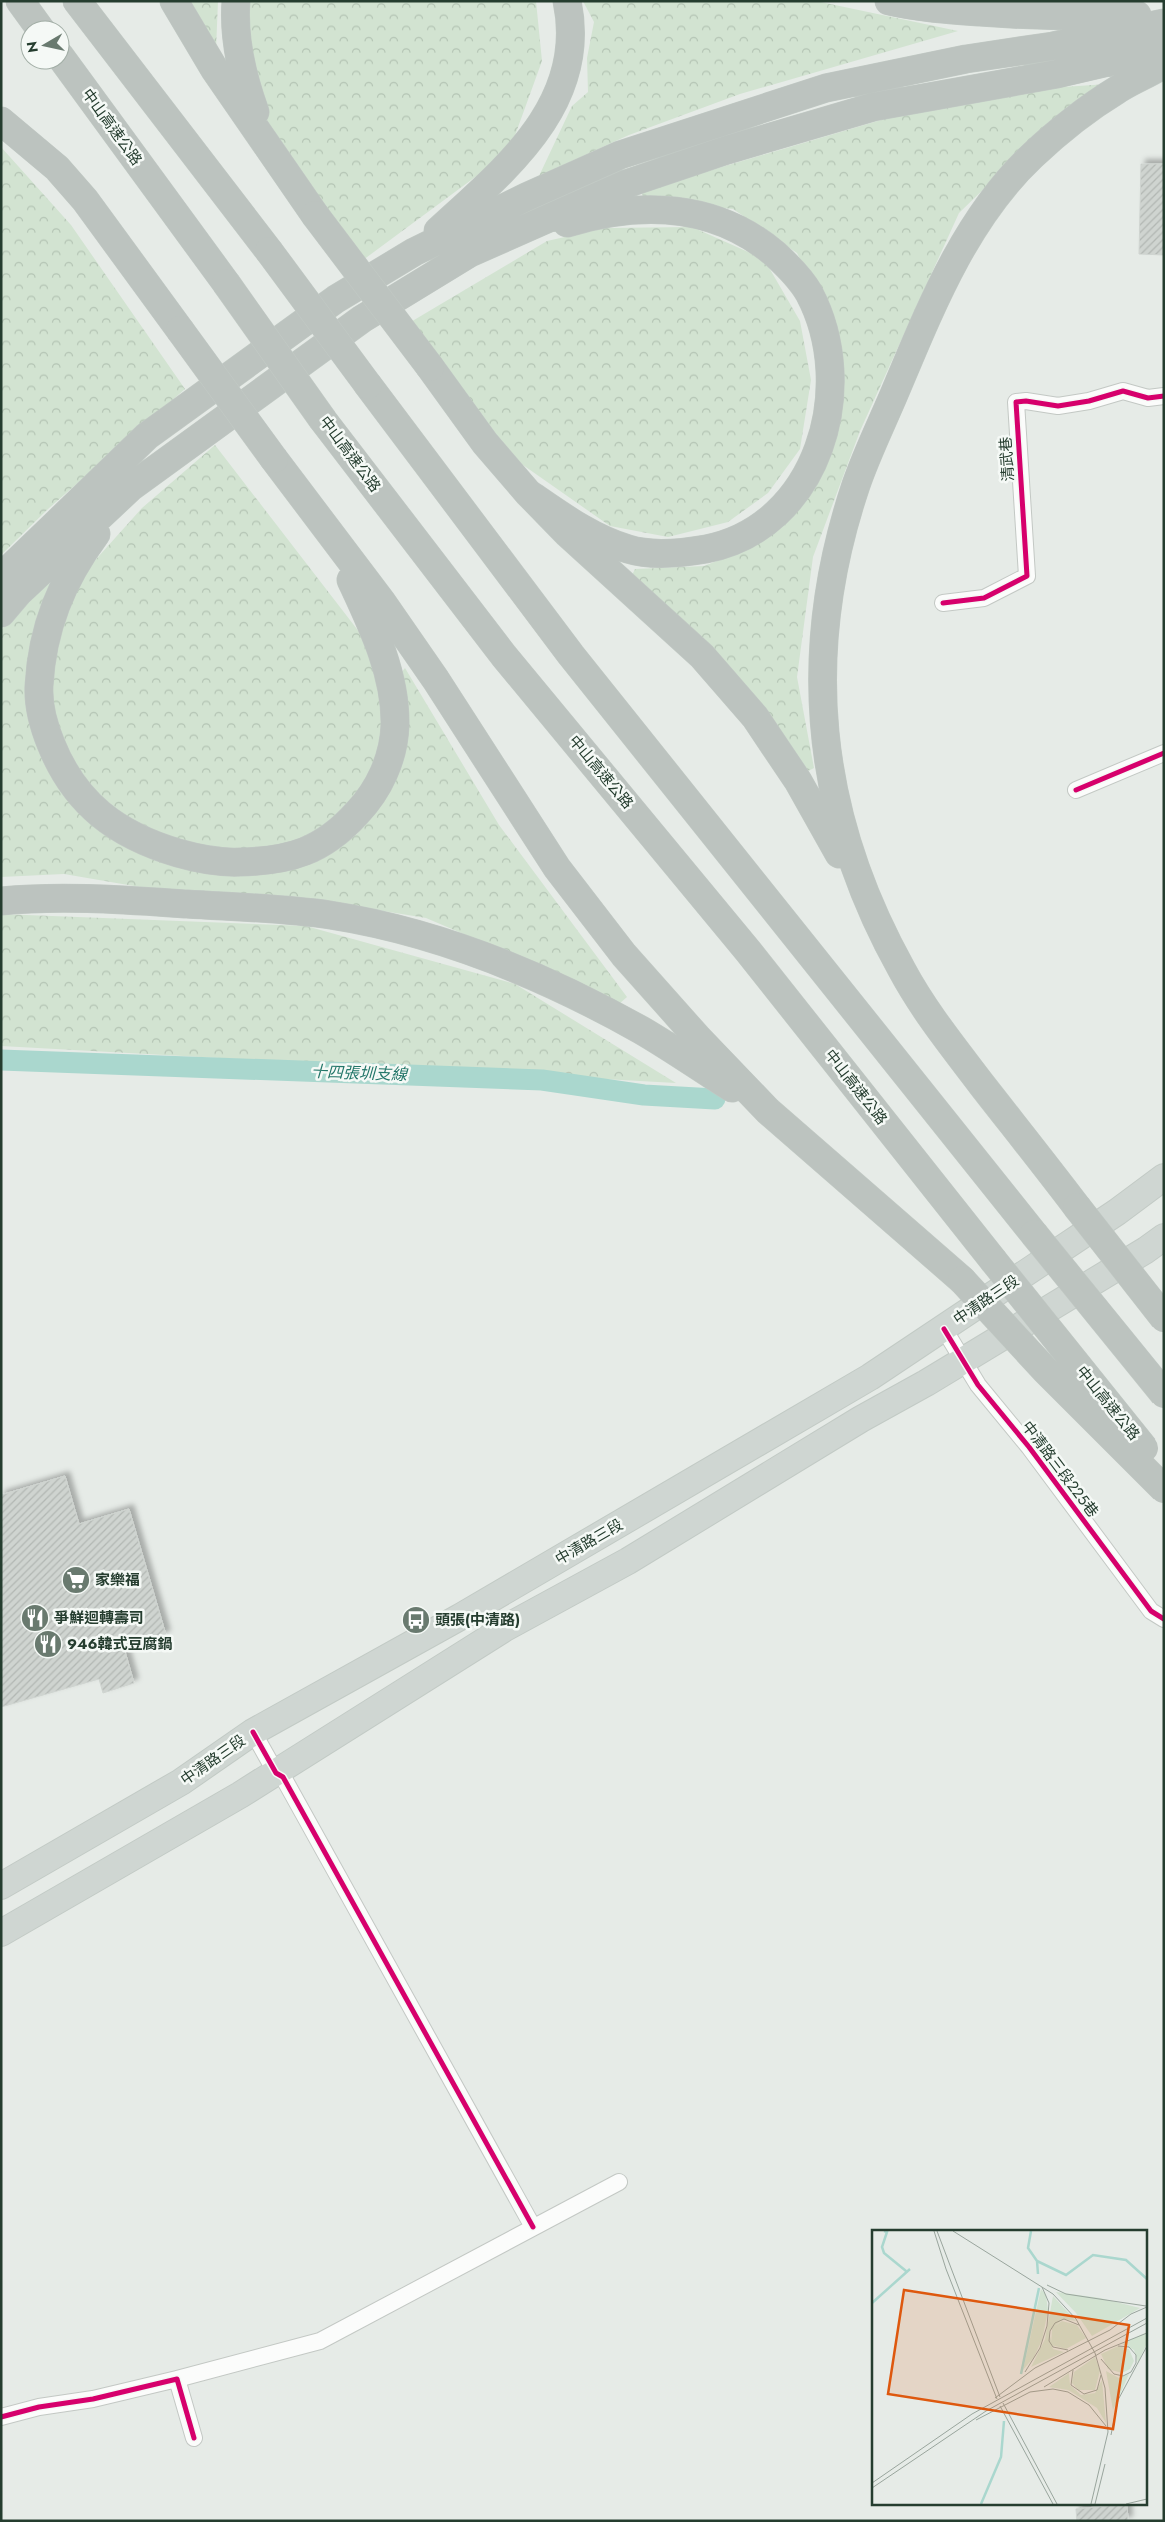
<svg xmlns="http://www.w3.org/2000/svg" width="1165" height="2522" viewBox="0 0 1165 2522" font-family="Jost,'Noto Sans TC',sans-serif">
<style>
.forest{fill:url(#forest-crowns)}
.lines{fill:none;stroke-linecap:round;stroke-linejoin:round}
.canal{stroke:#aad7ce;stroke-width:21}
.building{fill:url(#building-hatch);stroke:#cfd4d0;filter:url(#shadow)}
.minor-casing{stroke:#c3c8c4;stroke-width:18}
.primary-casing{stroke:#c2cac5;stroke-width:28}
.motorway-casing{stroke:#c2cac5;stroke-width:29}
.minor{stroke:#fbfcfb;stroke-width:16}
.primary{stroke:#cfd6d2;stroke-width:26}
.motorway{stroke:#bcc3bf;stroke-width:28}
.motorway-bridge-casing{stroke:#c2cac5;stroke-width:29;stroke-linecap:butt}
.motorway-bridge{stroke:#bcc3bf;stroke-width:28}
.cycleway-casing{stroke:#f5f9f6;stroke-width:8}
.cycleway{stroke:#d6006c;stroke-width:5}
.labels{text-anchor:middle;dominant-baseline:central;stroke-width:5;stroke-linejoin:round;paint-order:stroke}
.street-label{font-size:15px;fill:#253d2f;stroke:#f5f9f6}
.poi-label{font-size:15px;font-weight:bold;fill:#253d2f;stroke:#f5f9f6;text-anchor:start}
.water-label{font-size:16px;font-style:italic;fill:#237669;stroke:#f5f9f6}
.inset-river{fill:none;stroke:#aad7ce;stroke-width:2.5}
.inset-road{fill:none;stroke:#99a59d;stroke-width:1}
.view{fill:#de580e;fill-opacity:0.15;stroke:#de580e;stroke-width:2.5}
.inset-edge{fill:none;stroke:#253d2f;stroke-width:2.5}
</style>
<defs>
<pattern id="forest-crowns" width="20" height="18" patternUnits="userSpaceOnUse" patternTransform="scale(1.25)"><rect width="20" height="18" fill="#d2e3d1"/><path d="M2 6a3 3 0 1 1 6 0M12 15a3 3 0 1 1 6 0" fill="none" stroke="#b4c4b4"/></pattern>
<pattern id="building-hatch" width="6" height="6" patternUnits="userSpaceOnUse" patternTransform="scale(1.25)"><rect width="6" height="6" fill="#cfd4d0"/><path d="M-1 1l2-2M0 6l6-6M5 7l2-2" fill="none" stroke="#b2b7b3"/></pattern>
<filter id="shadow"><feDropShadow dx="4.5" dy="-4.5" stdDeviation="2.5" flood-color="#0004"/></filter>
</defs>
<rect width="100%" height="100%" fill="#e6ebe7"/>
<path class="forest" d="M 172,1 L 218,1 L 216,50 Z
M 242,1 L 536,1 L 542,61 L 509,152 L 359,263 L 268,133 Z
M 583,1 L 816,1 L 958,31 L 740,94 L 629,135 L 539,176 L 572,106 L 588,92 L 587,58 L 594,22 Z
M 1108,84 L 1067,108 L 959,213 L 860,431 L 813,557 L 797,677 L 814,768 L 804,773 L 722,658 L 630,579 L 635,569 L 704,566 L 752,547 L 806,500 L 842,404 L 833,326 L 797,253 L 733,209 L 644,200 L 641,191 L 918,109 L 1048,88 Z
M 1,147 L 71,225 L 185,389 L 48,509 L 1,555 Z
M 692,227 L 764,259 L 800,321 L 811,380 L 800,449 L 768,493 L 728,522 L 668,537 L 610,526 L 493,444 L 409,323 L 547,241 L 605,228 Z
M 215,445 L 370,646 L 387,700 L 386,745 L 352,819 L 243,861 L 165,843 L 95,798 L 64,743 L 51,700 L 54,643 L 81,576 L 142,508 Z
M 48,583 L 54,590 L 44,733 L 143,852 L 327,854 L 357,834 L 388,792 L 401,673 L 405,668 L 499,825 L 627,997 L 619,1004 L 574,981 L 426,918 L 298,897 L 169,892 L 64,874 L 1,877 L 1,630 Z
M 1,914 L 306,926 L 515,984 L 676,1083 L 1,1046 Z"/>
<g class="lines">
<path class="canal" d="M 1,1060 L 542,1080 L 644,1095 L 715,1099"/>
</g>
<path class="building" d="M 1141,164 L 1164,164 L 1164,255 L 1139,254 Z
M 65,1476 L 79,1524 L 129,1509 L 166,1635 L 124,1648 L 134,1683 L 103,1693 L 99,1679 L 1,1707 L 1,1495 Z
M 1127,2504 L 1128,2521 L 1077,2521 L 1076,2509 Z"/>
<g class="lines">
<defs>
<path id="minor" d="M 943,603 L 984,598 L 1027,576 L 1016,402 L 1026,401 L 1058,406 L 1089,401 L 1123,391 L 1148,398 L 1164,396
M 1076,790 L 1164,753
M 944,1329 L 978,1385 L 1029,1447 L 1151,1611 L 1164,1619
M 253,1732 L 276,1773 L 283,1777 L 533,2227
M 177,2379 L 320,2341 L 619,2182
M 1,2417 L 39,2407 L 93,2399 L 177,2379 L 194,2438"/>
<path id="primary" d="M 1,1886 L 181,1782 L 253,1732 L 460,1617 L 870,1377 L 1117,1212 L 1164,1177
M 1,1933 L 240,1795 L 505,1628 L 628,1561 L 861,1419 L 926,1383 L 1146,1250 L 1164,1237"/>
<path id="motorway" d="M 20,1 L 41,30
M 77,1 L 269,251
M 174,1 L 215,70 L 315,215
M 236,1 C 233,39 242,76 255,112
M 889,1 C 919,8 950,10 980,12 C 1033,16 1085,17 1137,15
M 60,56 L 226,283
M 1,121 L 57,168 L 85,200 L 180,330
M 438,231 C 504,170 589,104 567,1
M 430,367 L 485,443 L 528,493 L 568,534 L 702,656 L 755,717 L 798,781 L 839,854
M 368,385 L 571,655 L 1034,1234
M 323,420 L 504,656 L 748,951 L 993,1260
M 274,459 L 382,602 L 436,680 L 557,868 L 624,955 L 697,1037 L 768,1111 L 962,1280
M 528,493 C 560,515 591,538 628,549 C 650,556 683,553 706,549 C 819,527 859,387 809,293 C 801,279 787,265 775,254 C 715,203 640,201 567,223
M 96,534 C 62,580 42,628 39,686 C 38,706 44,727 51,744 C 75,804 117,835 178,853 C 199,859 219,863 240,862 C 290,861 323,851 357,813 C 379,790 394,758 395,725 C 396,674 372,625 351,580
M 1,577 L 147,436 L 336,299 L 414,252 L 526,197 L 620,155 L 826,88 L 966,59 L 1053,46 L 1164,23
M 1,613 L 18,593 L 131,487 L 362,319 L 470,253 L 626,184 L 727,150 L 873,107 L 1057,74 L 1164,49
M 1,901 C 62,895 126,900 187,904 C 235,907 283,908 330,915 C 439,932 545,976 641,1030 C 672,1048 702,1069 732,1088
M 1077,1207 C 1046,1166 1014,1126 982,1085 C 954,1048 924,1011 902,970 C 815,814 799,654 856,485 C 867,453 882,423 895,392 C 930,309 965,219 1032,156 C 1056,133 1089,107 1117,90 C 1132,80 1149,74 1164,64"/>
</defs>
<use href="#minor" class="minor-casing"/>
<use href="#primary" class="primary-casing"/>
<use href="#motorway" class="motorway-casing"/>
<use href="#minor" class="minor"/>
<use href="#primary" class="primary"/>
<use href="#motorway" class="motorway"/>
<defs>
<path id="motorway-bridge" d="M 315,215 L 430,367
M 269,251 L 368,385
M 226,283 L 323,420
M 180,330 L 274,459
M 1077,1207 L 1164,1318
M 1034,1234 L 1164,1394
M 993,1260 L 1144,1448
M 962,1280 L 1045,1370 L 1164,1489"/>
</defs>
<use href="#motorway-bridge" class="motorway-bridge-casing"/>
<use href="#motorway-bridge" class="motorway-bridge"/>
<defs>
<path id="cycleway" d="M 943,603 L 984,598 L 1027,576 L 1016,402 L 1026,401 L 1058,406 L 1089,401 L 1123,391 L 1148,398 L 1164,396
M 1076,790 L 1164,753
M 944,1329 L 978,1385 L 1029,1447 L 1151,1611 L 1164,1619
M 253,1732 L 276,1773 L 283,1777 L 533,2227
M 1,2417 L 39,2407 L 93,2399 L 177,2379 L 194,2438"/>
</defs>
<use href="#cycleway" class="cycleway-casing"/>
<use href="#cycleway" class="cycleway"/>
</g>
<defs>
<symbol id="supermarket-disc" viewBox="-11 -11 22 22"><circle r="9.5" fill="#697a6f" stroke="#f5f9f6"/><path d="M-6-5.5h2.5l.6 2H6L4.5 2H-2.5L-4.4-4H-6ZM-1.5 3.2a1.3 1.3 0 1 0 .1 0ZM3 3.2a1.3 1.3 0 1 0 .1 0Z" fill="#fff"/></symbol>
<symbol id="restaurant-disc" viewBox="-11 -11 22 22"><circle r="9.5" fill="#697a6f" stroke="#f5f9f6"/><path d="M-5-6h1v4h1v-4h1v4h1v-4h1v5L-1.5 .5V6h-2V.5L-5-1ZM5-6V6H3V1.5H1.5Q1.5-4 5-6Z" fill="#fff"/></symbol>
<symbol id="bus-disc" viewBox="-11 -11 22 22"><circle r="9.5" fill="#697a6f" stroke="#f5f9f6"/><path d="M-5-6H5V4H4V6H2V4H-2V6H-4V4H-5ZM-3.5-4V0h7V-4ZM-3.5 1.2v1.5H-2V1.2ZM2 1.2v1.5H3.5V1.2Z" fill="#fff"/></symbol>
</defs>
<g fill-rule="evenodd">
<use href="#supermarket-disc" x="60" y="1564" width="32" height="32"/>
<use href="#restaurant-disc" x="19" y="1602" width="32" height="32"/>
<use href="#bus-disc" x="400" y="1604" width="32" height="32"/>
<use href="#restaurant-disc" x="32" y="1628" width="32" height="32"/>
</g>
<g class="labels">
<g class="street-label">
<text transform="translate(112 127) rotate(54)">中山高速公路</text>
<text transform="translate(350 454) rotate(53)">中山高速公路</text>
<text transform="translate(1007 459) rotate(-94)">清武巷</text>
<text transform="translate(601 772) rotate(50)">中山高速公路</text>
<text transform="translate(856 1087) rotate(52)">中山高速公路</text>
<text transform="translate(986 1300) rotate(-34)">中清路三段</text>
<text transform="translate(1108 1403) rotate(51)">中山高速公路</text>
<text transform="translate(1060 1469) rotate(53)">中清路三段225巷</text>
<text transform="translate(589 1542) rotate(-30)">中清路三段</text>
<text transform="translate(213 1760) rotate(-35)">中清路三段</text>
</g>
<g class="poi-label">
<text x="95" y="1580">家樂福</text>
<text x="54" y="1618">爭鮮迴轉壽司</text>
<text x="435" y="1620">頭張(中清路)</text>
<text x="67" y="1644">946韓式豆腐鍋</text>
</g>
<g class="water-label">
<text transform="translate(359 1073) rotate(2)">十四張圳支線</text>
</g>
</g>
<g transform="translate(872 2230)">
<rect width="275" height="275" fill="#e6ebe7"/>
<path d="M 169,59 L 174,65 L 176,81 L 170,110 L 162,127 L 151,140 ZM 184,62 L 228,68 L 268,78 L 220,106 L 204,83 ZM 181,66 L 204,91 L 191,89 L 177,101 L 181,119 L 192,122 L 159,137 L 173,109 ZM 190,91 L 205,95 L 214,108 L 194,119 L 179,115 L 180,98 ZM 275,102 L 275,113 L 266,133 L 262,120 L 250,114 ZM 246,116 L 257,119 L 262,131 L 258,139 L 250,143 L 236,139 L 229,124 ZM 223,127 L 228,141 L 223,160 L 206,160 L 200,153 L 202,142 ZM 234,141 L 247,148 L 257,144 L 241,180 ZM 197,143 L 198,155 L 209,165 L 223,163 L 230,150 L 234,193 L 225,178 L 206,166 L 196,160 L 177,157 Z" fill="#d2e3d1"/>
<path class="inset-river" d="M 12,1 L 15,2 L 10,17 L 12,23 L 34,41M 159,1 L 156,18 L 165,31 L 166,44M 165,31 L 194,45 L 221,25 L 254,30 L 275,49M 0,73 L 38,39M 149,144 L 167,58M 109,274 L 129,227 L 132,191"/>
<path class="inset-road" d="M 62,1 L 74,39 L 125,169M 65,1 L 128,167M 81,1 L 181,64 L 204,89 L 223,123 L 233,158 L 236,202 L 219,274M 175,55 L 194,64 L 274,76M 196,120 L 181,117 L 177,111 L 178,101 L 183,93 L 192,89 L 207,95M 229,129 L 242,144 L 251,146 L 259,142 L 264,133 L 264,125 L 257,117 L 246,116M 201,140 L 199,155 L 212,164 L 225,160 L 229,145M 153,142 L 168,118 L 175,96 L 177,73 L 170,57M 172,157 L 233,120 L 275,103M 123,168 L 163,138 L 238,100 L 259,84 L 275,77M 131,173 L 185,274M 128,176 L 181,274M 104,190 L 158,162 L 181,159 L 196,162 L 217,175 L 234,196M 239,205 L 246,170 L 275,116M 0,253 L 100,184 L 275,88M 0,258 L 114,181 L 275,93M 223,274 L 233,234M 254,274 L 275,269"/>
<path class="view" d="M 32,60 L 257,95 L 241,199 L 16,164 Z"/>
<rect width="275" height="275" class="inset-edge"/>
</g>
<rect width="1165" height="2522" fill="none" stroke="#253d2f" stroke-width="5"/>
<g transform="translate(45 45) rotate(261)"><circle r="24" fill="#f5f9f6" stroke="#a2aea6"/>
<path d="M0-4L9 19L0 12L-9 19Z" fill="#697a6f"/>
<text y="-8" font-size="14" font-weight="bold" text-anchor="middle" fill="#253d2f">N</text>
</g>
</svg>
